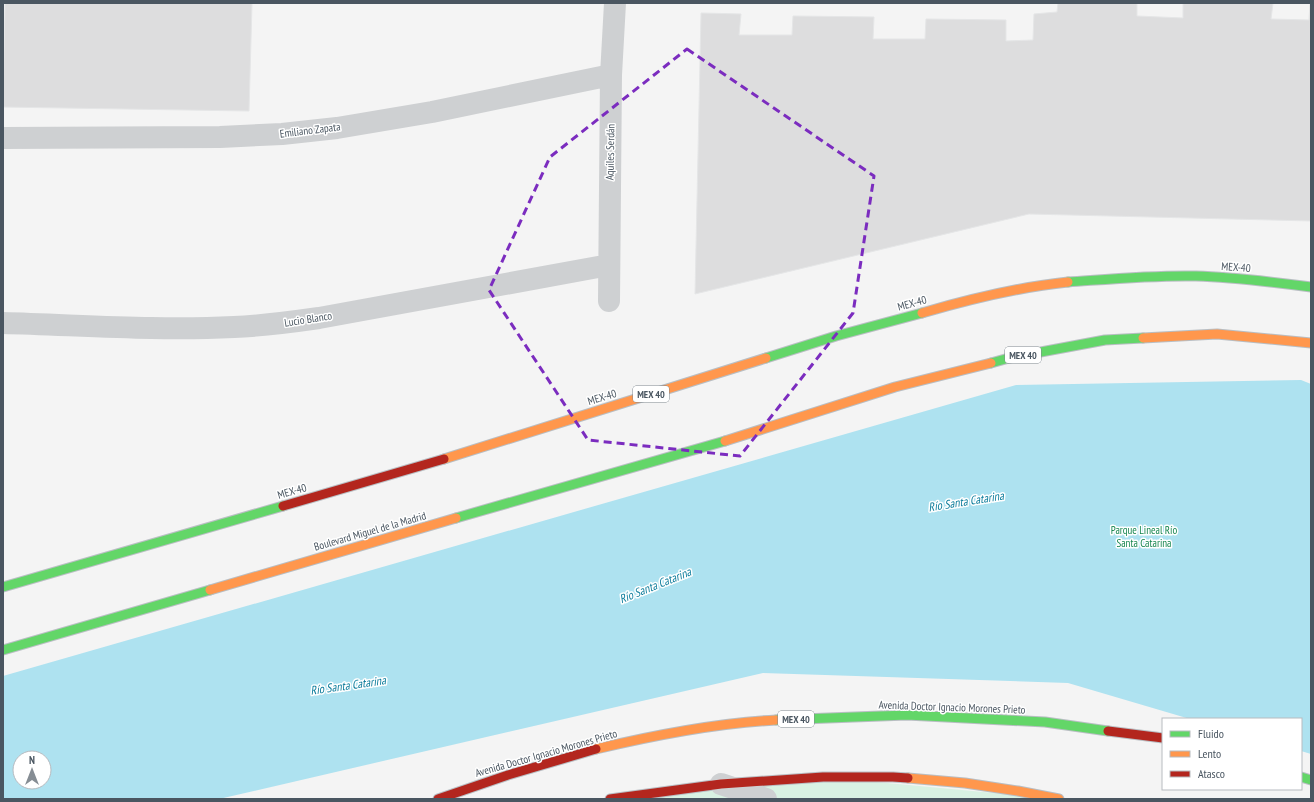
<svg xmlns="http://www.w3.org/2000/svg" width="1314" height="802" viewBox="0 0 1314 802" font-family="'PT Sans Narrow',sans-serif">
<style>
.green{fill:#d9f2e3}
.water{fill:#aee2f0;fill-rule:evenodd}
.building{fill:#ddddde;stroke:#e5e6e7}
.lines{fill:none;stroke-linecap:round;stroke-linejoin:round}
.fast-casing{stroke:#b9bec3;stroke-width:11}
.slow-casing{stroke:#b9bec3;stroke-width:11}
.jam-casing{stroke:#b9bec3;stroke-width:11}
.street{stroke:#ced0d2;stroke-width:22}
.fast{stroke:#63d668;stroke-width:9}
.slow{stroke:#ff974d;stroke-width:9}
.jam{stroke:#b3261e;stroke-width:9}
.marked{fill:none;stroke:#7b2cbf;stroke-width:3;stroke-dasharray:8 5;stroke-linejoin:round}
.labels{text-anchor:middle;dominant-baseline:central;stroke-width:3;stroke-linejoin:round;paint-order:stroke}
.shield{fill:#fff;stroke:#808990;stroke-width:1}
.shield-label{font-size:10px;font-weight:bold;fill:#4a5661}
.street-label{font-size:11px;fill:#4a5661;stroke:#fff}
.park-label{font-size:11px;fill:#17864f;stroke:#fff}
.water-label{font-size:12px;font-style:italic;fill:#0c7c9b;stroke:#fff}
</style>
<rect width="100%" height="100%" fill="#f4f4f4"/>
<path class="green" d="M 823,777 L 1059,799 L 610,799 Z"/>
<path class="water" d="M 1301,380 L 1311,384 L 1311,754 L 1301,751 L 1301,719 L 1190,719 L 1068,683 L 763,673 L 219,799 L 3,799 L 3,676 L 1016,385 ZM 20,758 L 44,758 L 44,782 L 20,782 Z"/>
<path class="building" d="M 5,3 L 252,3 L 249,111 L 3,107 Z
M 1058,3 L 1137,3 L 1137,16 L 1183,18 L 1183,3 L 1273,3 L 1271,19 L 1309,20 L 1310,3 L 1311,3 L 1311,221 L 1029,214 L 695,294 L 701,13 L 741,14 L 739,35 L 792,35 L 793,16 L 874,17 L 873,39 L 925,39 L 926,19 L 1006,20 L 1006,41 L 1033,40 L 1034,14 L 1057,12 Z"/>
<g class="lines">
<defs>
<path id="fast" d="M 1068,282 C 1111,279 1153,275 1196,276 C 1235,277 1273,282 1311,287
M 766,358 L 836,336 L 922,313
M 991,363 L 1009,358 L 1105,340 L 1143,338
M 456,518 L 725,441
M 3,587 L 283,506
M 3,650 L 210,590
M 776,720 L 907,715 L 1045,722 L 1108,731
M 1301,777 L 1311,780"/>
<path id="slow" d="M 922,313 C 970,299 1019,287 1068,282
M 1143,338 L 1217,334 L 1311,343
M 725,441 L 895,387 L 991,363
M 444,459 L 766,358
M 210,590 L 456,518
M 596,749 C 655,735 715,723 776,720
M 908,778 L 965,783 L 1018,791 L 1059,799"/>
<path id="jam" d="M 283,506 L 444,459
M 1108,731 L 1163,738
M 438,799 L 508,775 L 596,749
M 610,799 L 721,784 L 823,777 L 893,777 L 908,778"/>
</defs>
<use href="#fast" class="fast-casing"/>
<use href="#slow" class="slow-casing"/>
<use href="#jam" class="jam-casing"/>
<path class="street" d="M 3,138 L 220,137 L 282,134 L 337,128 L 432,112 L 611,75
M 609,301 L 611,75 L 615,3
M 3,323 C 80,325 157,331 234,327 C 263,326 291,322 319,318 L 609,265
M 721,784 L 766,799"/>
<use href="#fast" class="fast"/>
<use href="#slow" class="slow"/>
<use href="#jam" class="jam"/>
</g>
<path class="marked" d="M 687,49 L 874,176 L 853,313 L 740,456 L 588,440 L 489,290 L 550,157 Z"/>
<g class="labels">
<g class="shield">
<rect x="1005" y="347" width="36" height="16" rx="3"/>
<rect x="633" y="386" width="36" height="16" rx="3"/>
<rect x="778" y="711" width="36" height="16" rx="3"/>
</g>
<g class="shield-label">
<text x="1023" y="355">MEX 40</text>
<text x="651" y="394">MEX 40</text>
<text x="796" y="719">MEX 40</text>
</g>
<g class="street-label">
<text transform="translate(310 130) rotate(-7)">Emiliano Zapata</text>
<text transform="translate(610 152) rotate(-89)">Aquiles Serdán</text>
<text transform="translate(1236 267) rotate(4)">MEX-40</text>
<text transform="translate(912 303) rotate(-15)">MEX-40</text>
<text transform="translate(308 319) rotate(-9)">Lucio Blanco</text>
<text transform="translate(602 397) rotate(-17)">MEX-40</text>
<text transform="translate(292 491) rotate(-16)">MEX-40</text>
<text transform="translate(370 531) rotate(-16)">Boulevard Miguel de la Madrid</text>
<text transform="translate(952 707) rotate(2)">Avenida Doctor Ignacio Morones Prieto</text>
<text transform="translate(546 753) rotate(-16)">Avenida Doctor Ignacio Morones Prieto</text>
</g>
<g class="park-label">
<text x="1144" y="530">Parque Lineal Río<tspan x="1144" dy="13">Santa Catarina</tspan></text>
</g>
<g class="water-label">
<text transform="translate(966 501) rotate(-9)">Río Santa Catarina</text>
<text transform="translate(655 585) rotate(-22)">Río Santa Catarina</text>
<text transform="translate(348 685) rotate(-8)">Río Santa Catarina</text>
</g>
</g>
<rect width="1314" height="802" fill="none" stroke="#4a5661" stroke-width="8"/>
<rect x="1162" y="718" width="140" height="72" fill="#ffffff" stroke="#b7bbc0"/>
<rect x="1170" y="731" width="20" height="6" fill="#63d668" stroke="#b7bbc0"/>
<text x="1198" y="738" font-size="12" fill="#4a5661">Fluido</text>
<rect x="1170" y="751" width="20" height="6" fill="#ff974d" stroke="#b7bbc0"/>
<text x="1198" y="758" font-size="12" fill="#4a5661">Lento</text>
<rect x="1170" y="771" width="20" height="6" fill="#b3261e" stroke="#b7bbc0"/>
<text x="1198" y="778" font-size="12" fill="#4a5661">Atasco</text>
<g transform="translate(32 770)"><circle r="19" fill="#ffffff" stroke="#b7bbc0"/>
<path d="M0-3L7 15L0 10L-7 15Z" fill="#868d94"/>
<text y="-6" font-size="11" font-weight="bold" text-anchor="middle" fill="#4a5661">N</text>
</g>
</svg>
